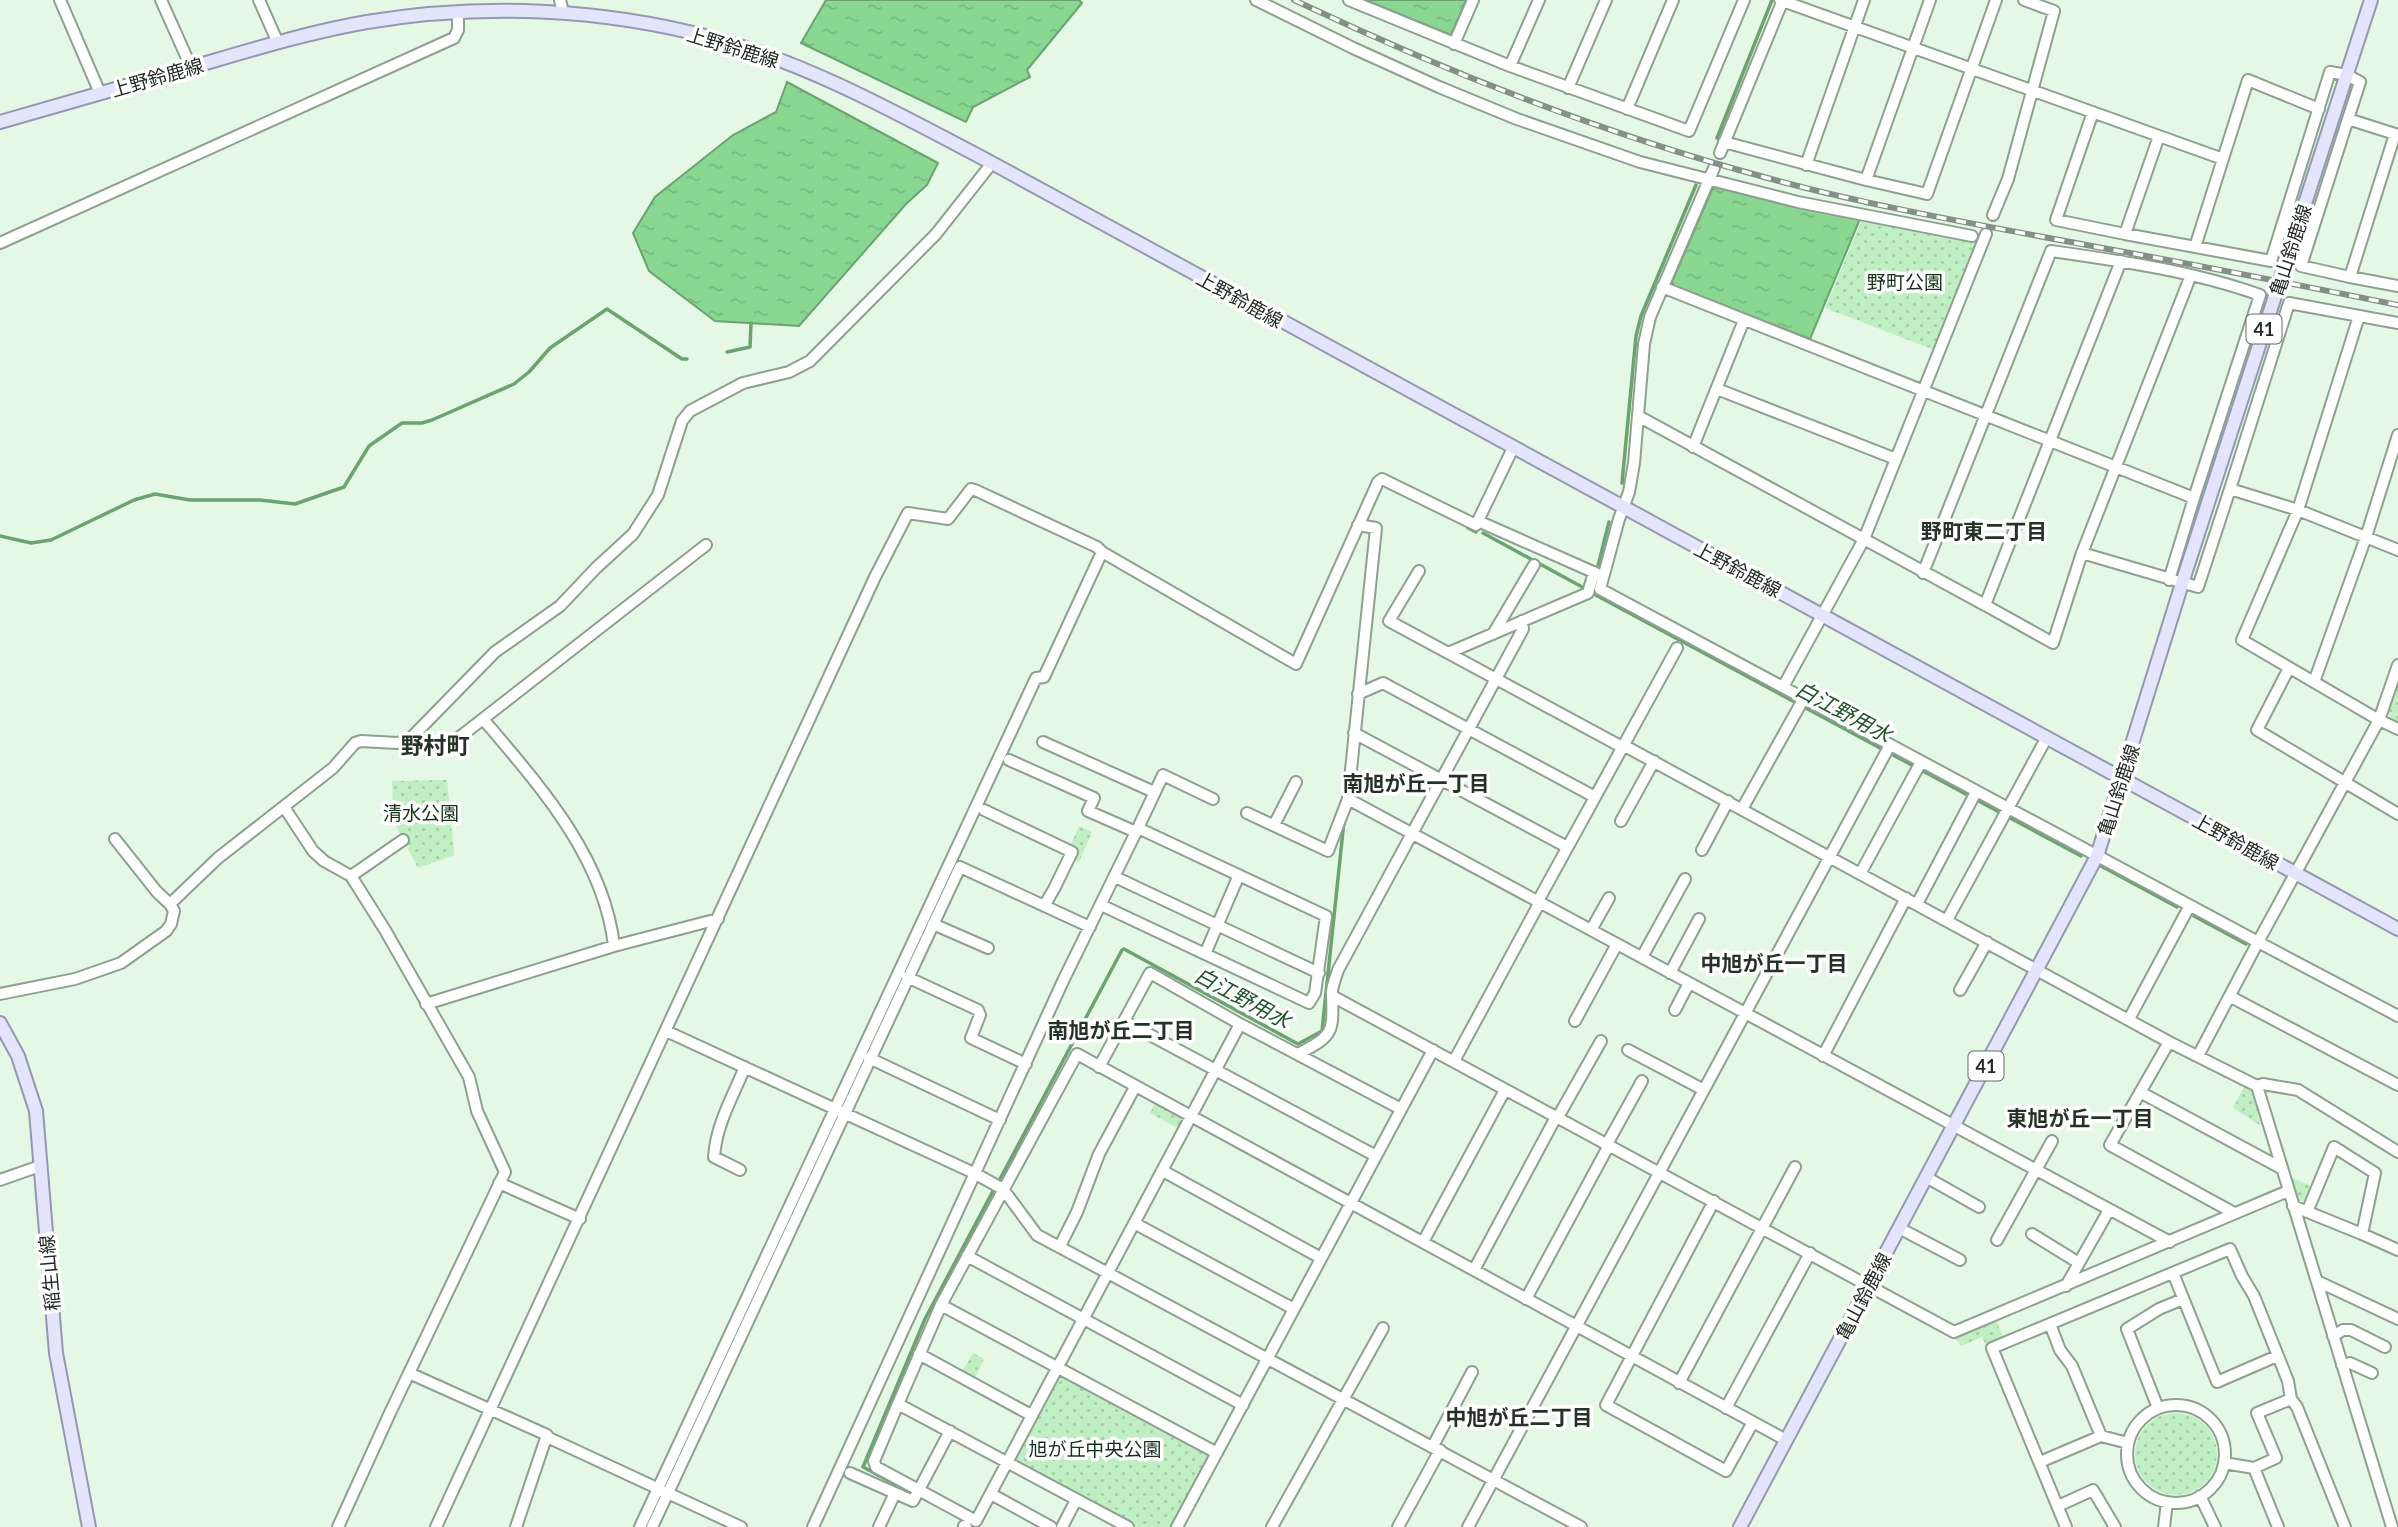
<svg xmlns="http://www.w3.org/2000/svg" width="2398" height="1527" viewBox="0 0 2398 1527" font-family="Lato,'Noto Sans JP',sans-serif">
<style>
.grass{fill:url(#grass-dots)}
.water{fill:url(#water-ripples);stroke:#6ba371;stroke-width:2}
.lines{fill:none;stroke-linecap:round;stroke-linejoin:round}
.stream{stroke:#6ba371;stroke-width:3.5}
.minor-tunnel{stroke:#becfbf;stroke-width:10;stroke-dasharray:10 5;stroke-linecap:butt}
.minor-casing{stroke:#8ea08f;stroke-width:14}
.major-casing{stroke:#9498b0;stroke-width:16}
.minor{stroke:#fff;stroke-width:10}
.major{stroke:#e4e5fd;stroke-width:12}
.rail-casing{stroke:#839184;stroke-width:6}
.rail{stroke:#fff;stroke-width:3.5;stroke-dasharray:10;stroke-linecap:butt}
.major-bridge-casing{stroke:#9498b0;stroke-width:16;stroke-linecap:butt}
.major-bridge{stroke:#e4e5fd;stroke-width:12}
.labels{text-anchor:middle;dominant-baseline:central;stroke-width:7;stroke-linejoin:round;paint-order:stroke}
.shield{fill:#fff;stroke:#646a65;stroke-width:2}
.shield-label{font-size:18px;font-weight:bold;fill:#222a23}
.street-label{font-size:19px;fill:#222a23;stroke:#fff}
.park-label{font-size:19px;fill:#123217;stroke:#fff}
.neighbourhood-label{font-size:21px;font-weight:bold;fill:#243325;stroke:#fff}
.water-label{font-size:21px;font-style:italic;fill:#1f5428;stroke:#fff}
.quarter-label{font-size:23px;font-weight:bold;fill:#243325;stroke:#fff}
</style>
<defs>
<pattern id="grass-dots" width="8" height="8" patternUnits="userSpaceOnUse" patternTransform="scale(1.75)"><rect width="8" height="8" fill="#bfefc3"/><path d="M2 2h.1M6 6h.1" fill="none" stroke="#a4cda7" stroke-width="1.8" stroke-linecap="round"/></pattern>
<pattern id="water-ripples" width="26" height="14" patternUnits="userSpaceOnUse" patternTransform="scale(1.75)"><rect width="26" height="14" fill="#8ad792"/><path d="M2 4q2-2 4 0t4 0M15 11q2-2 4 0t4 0" fill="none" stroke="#77b97e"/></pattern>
</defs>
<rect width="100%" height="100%" fill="#e5f8e6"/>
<path class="grass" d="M 1862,220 L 1976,241 L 1977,244 L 1935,350 L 1825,308 Z
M 2398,685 L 2398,724 L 2392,721 L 2388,712 Z
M 447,780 L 454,855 L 418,868 L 394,822 L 392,781 Z
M 1079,826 L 1092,832 L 1079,862 L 1074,860 L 1078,849 L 1071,845 Z
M 2244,1087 L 2252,1092 L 2261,1126 L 2233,1108 Z
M 1155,1103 L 1181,1117 L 1182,1122 L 1179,1129 L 1150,1113 Z
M 2292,1178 L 2312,1186 L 2307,1202 L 2297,1200 Z
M 1996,1320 L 2004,1339 L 1986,1346 L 1982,1337 L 1961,1346 L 1955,1337 Z
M 973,1353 L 984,1359 L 974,1379 L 962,1372 Z
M 1062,1373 L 1208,1452 L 1209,1460 L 1173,1527 L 1136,1527 L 1015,1462 L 1015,1455 L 1057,1376 Z
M2135 1454a41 41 0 1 1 82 0a41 41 0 1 1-82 0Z"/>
<path class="water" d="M 826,0 L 1079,0 L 1082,3 L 1027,70 L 1030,77 L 973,107 L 966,122 L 801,43 Z
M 1365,0 L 1466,0 L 1451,35 Z
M 787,82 L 938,163 L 927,185 L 906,204 L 799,326 L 715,321 L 649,271 L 633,233 L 655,197 L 733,135 L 776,112 Z
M 1714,185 L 1860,219 L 1810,339 L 1674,286 L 1672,282 Z"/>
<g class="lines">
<path class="stream" d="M 1717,138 L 1772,0
M 727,352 L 750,347 L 751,323
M 1622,483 L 1636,336 L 1641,316 L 1696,185
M 1468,528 L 1476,532
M 1483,533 L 1584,588
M 0,536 L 31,543 L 51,540 L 134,500 L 155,494 L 190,500 L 260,500 L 295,504 L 344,487 L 369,446 L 402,423 L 422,423 L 432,420 L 514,384 L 529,372 L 550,348 L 607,309 L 682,359 L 687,359
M 1598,566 L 1609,522
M 1592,593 L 2081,856
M 2101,866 L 2177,907
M 2194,916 L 2246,944
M 1000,1179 L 1122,950 L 1124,949 L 1298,1044 L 1322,1031 L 1344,821
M 663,1490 L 710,1389
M 906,1490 L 863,1467 L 925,1319 L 993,1191"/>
<path class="minor-tunnel" d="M 1986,234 L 1993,215"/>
<defs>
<path id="minor" d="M 60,0 L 100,93
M 161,0 L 191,67
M 259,0 L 278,43
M 560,0 L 563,12
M 1256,0 L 1353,48 L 1439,87 L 1517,119 L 1640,162 L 1798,202 L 1972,236
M 1349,0 L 1510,66 L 1689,131 L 1744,0
M 1780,0 L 2159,136 L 2125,234 L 2056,220 L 2093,112
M 1930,0 L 1866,180 L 1927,194 L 1996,0
M 1454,44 L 1473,0
M 1510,66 L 1539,0
M 1568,88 L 1606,0
M 1627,109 L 1673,0
M 2159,136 L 2223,159
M 1724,142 L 1866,180
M 1720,153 L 1783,0
M 1806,165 L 1864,0
M 1714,168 L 1650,317 L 1644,344 L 1634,463 L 1629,492 L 1619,519 L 1600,589 L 2258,942 L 2198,1056
M 1993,215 L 2008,179 L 2054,11 L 2024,0
M 2125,234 L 2271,261 L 2330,72 L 2347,75 L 2360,82 L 2348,119 L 2395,134 L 2350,277 L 2301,266 L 2348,119
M 0,243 L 454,38 L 458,30 L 458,13
M 2195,247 L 2248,80 L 2319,109
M 2121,261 L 1985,605 L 2053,643 L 2082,553 L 2191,275
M 2350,277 L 2398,286
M 1662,287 L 2194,498 L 2169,580
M 2359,316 L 2298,510 L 2242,640 L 2379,720 L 2258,942 L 2398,1016
M 1717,389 L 1896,459
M 1638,416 L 1985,605
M 1693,447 L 1744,320
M 2230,489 L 2289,303 L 2398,323
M 1478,521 L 1600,575
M 2082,553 L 2198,587 L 2230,489 L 2298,510 L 2398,550
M 1419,571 L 1389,621 L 1622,747
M 1923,573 L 2051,251 C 2121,261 2193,271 2260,295 L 2194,498
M 1493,634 L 1534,565
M 1448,653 L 1588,593 L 1594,572
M 2398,665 L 2379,720 L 2398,729
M 2289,668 L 2257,730 L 2398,814
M 2314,682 L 2366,537 L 2398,435
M 1783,687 L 1864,539 L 1986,234
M 1358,694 L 1383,683 L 1595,797
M 483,719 C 539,785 604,857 614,946
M 1354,733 L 1567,847
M 409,740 C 421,747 439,750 452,743 L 706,545
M 1043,742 L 1154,792
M 1623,745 L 2169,1042 L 2257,1086 L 2263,1084 L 2298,1090 L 2398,1152
M 1009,760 L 1094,798 L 1088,811 L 1136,832
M 1348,799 L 2170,1242
M 284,807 L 313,851 L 324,861 L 351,876 L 385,930 L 469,1077 L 477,1111 L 505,1172 L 389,1415 L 338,1527
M 1742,809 L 1804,698
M 984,810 L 1072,852 L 1054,889 L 1044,906
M 1247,813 L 1328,851 L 1348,799 L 1376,528 L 1358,525
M 1621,821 L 1654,761
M 1274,825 L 1296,782
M 1138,828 L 1163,775 L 1213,799
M 115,839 L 157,892 L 170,904
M 1702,850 L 1728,801
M 1860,874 L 1921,762
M 351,876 L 403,840
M 1115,877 L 1319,973
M 1538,901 L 1677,648
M 1917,904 L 1976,792
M 1947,920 L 2047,737
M 933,924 L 988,948
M 1591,930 L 1609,898
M 1205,954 L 1239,875
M 1642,957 L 1685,879
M 1670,973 L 1699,919
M 907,977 L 978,1010 L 980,1015 L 971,1038 L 1026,1064
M 1960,990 L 1987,942
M 0,994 L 75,979 L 121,963 L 166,931 L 171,924 L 174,911 L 170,904 L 218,858 L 333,768 L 355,743 L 361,741 L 397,743 L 409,740 L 495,652 L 560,606 L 596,568 L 633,534 L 658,495 L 682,421 L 690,411 L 743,383 L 789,372 L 810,361 L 936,234 L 992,163
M 1334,997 L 1954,1332 L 2288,1191
M 2231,997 L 2398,1085
M 426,1004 L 614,946 L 718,919
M 1675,1010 L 1689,983
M 2129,1019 L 2189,907
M 1124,1021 L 1376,1156
M 1575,1021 L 1617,944
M 666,1031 L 974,1173 L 1003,1189 L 1037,1235 L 1581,1527
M 2169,1042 L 2110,1145 L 2234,1213
M 1628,1050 L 1704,1090
M 1298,1054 C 1335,1035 1333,1032 1332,992 C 1332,986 1336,977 1338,970 L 1523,629 L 1522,621
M 1823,1056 L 1906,898
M 869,1058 L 1000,1120
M 1454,1061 L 1540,902
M 1099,1067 L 1150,973 L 1240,1024 L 1401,1109
M 2257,1086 L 2392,1527
M 2140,1092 L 2281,1168
M 1558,1117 L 1601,1041
M 1607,1144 L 1642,1081
M 740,1170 L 714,1157 C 716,1125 733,1096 745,1067
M 1163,1171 L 1321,1258
M 1926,1177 L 1979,1207
M 0,1180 L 40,1166
M 499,1183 L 580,1219
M 1714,1201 L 1606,1405 L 1726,1471 L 1753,1422
M 2293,1206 L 2362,1234 L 2375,1173 L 2334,1147 L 2307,1212
M 1134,1223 L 1294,1309
M 1899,1228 L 1960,1260
M 2032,1234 L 2079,1263
M 2362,1234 L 2398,1250
M 1997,1240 L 2052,1141
M 1423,1242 L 1505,1090
M 1060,1246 L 1077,1212 L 1099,1154 L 1135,1087
M 967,1256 L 1243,1405
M 1474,1270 L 1556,1117
M 2173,1273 L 2217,1382 L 2277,1356
M 2317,1281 L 2398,1319
M 2066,1286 L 2109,1210
M 1526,1299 L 1609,1145
M 941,1305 L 1217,1453
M 2050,1324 L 2060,1350 L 2072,1366 L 2101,1436
M 2333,1336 L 2343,1330 L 2351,1330 L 2385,1347
M 919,1354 L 1031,1415
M 2342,1365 L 2350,1363 L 2372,1373
M 409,1373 L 547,1435 L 516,1527
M 1679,1383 L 1795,1167
M 898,1404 L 874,1461 L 876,1467 L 976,1521 L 1240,1024
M2127 1454a49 49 0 1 1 98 0a49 49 0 1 1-98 0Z
M 1726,1408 L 1810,1253
M 2158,1408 L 2127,1329 L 2159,1309 L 2183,1299
M 547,1437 L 741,1527
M 1433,1446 L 1472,1372
M 2040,1462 L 2101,1436 L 2128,1443
M 2224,1463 L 2254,1468 L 2278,1527
M 2254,1468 L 2276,1458 L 2257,1413 L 2291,1399
M 850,1473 L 895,1493
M 991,1494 L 1051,1527
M 2200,1496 L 2215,1527
M 2058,1506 L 2093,1490 L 2115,1527
M 964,1526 L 966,1527
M 436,1527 L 875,577 L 908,513 L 948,519 L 971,489 L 975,490 L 1097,547 L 1102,552 L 1296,664 L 1378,482 L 1382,479 L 1476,525 L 1513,448
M 640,1527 L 1036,678 L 1044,677 L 1102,552
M 652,1527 L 960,867 L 1090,927
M 813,1527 L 1063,981 L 1138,828 L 1326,916 L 1315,993 L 1309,1003 L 1101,905
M 879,1527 L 895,1493 L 913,1501 L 950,1431
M 1062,1527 L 1076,1500
M 1128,1527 L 898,1404 L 941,1305 L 1077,1054 L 1786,1440
M 1177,1527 L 1433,1050
M 1272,1527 L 1383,1328
M 1398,1527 L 1440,1450
M 1468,1527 L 1890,745
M 2066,1527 L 1992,1348 L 2230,1249 L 2242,1276 L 2254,1296 L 2288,1381 L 2291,1399 L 2297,1407 L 2345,1527
M 2164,1527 L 2167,1502"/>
<path id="major" d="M 2344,83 L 2371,0
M 0,122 C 71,102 142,81 213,61 C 264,46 315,31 367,22 C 482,3 601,8 713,38 C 812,65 902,116 992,163 L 2398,929
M 0,1023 L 18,1056 L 36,1111 L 56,1353 L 89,1527
M 1740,1527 L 2097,856 L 2185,574"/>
</defs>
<use href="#minor" class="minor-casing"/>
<use href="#major" class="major-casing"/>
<use href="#minor" class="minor"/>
<use href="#major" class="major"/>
<defs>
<path id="rail" d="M 1294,0 C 1446,72 1601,133 1764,177 C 1873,207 1986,226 2097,247 C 2198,265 2298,285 2398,305"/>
</defs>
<use href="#rail" class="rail-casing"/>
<use href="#rail" class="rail"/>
<defs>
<path id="major-bridge" d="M 2185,574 L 2344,83"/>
</defs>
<use href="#major-bridge" class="major-bridge-casing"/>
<use href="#major-bridge" class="major-bridge"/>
</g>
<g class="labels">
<g class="shield">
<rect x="2246.5" y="314.5" width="35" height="29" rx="5"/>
<rect x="1968.5" y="1051.5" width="35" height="29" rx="5"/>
</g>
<g class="shield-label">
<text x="2264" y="329">41</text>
<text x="1986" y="1066">41</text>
</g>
<g class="street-label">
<text transform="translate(733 47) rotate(17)">上野鈴鹿線</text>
<text transform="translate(157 77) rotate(-16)">上野鈴鹿線</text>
<text transform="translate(2290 250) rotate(-72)">亀山鈴鹿線</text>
<text transform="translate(1240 299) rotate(29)">上野鈴鹿線</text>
<text transform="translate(1738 569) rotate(28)">上野鈴鹿線</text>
<text transform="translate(2118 790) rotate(-72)">亀山鈴鹿線</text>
<text transform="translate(2236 841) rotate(29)">上野鈴鹿線</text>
<text transform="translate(49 1273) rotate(-95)">稲生山線</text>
<text transform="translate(1863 1296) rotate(-62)">亀山鈴鹿線</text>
</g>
<g class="park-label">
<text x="1905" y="281">野町公園</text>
<text x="421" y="812">清水公園</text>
<text x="1095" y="1448">旭が丘中央公園</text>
</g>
<g class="neighbourhood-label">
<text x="1984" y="530">野町東二丁目</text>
<text x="1416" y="782">南旭が丘一丁目</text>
<text x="1774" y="962">中旭が丘一丁目</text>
<text x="1121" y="1029">南旭が丘二丁目</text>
<text x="2080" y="1117">東旭が丘一丁目</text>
<text x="1519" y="1416">中旭が丘二丁目</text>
</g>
<g class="water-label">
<text transform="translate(1844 711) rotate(28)">白江野用水</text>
<text transform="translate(1243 997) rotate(28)">白江野用水</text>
</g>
<g class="quarter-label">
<text x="435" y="745">野村町</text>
</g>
</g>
</svg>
